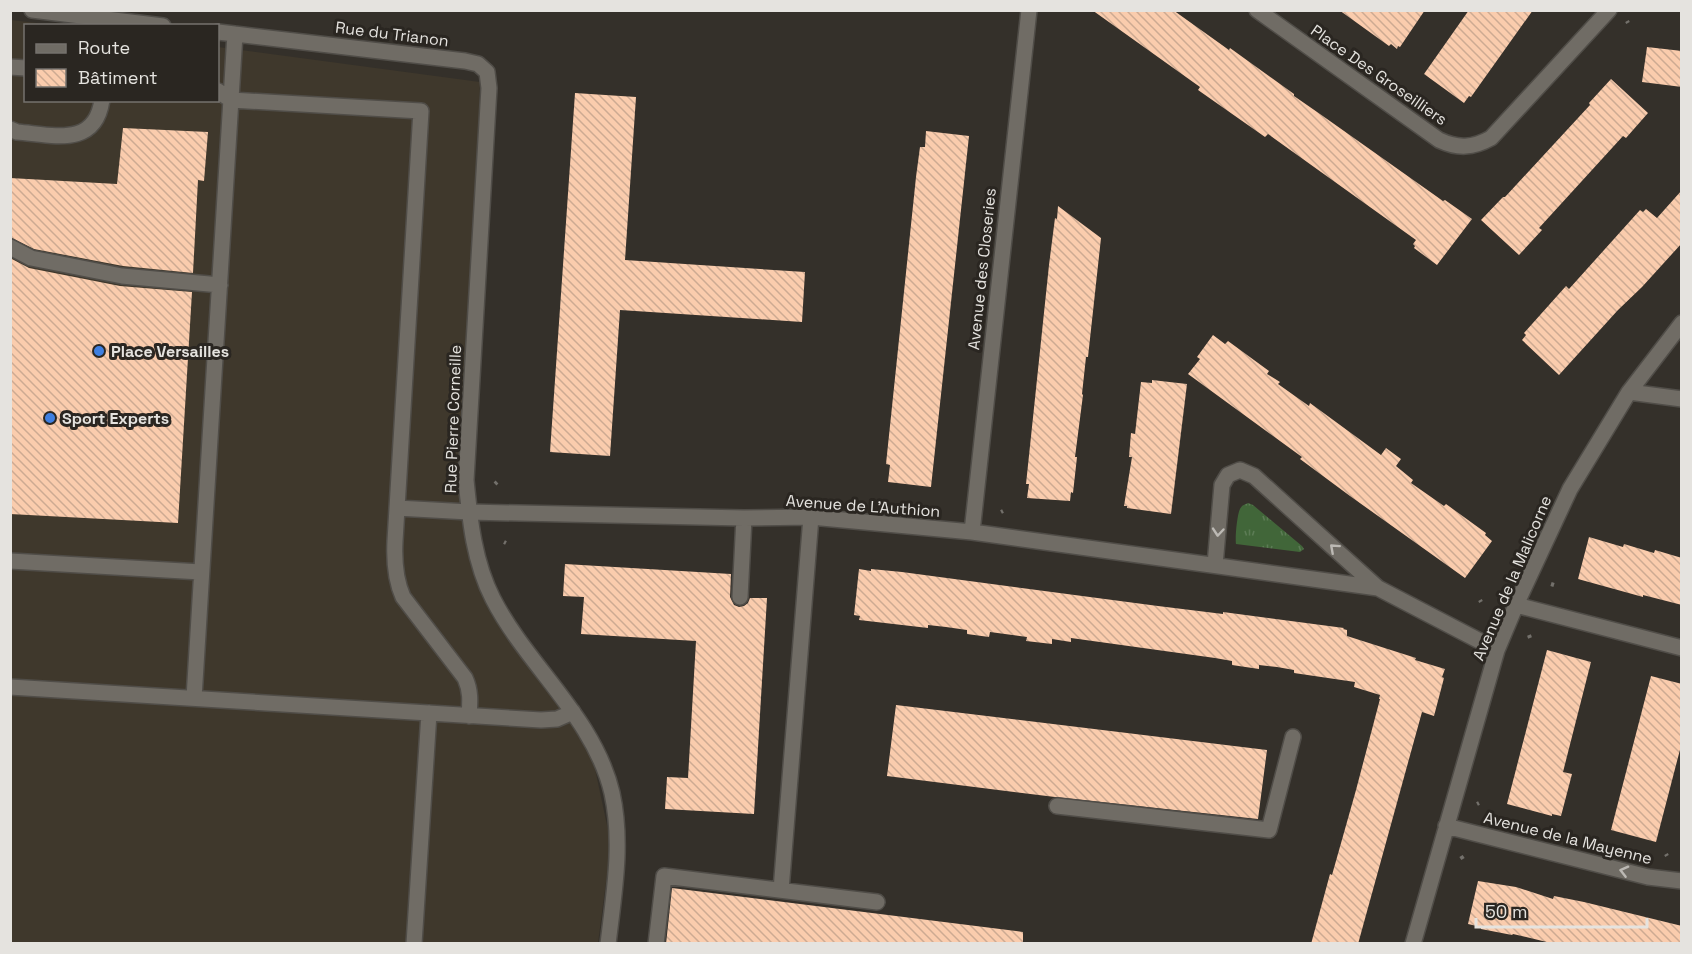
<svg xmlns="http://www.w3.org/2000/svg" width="1692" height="954" viewBox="0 0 1692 954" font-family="'Space Grotesk',sans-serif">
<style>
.built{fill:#3f382c}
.grass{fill:url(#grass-tufts)}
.building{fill:url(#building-back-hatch)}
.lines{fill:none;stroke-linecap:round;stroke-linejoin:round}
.minor-casing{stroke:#504d48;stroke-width:18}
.path{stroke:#73706b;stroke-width:4;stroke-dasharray:6 3;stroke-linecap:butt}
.minor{stroke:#706c65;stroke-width:15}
.oneway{stroke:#bcb9b4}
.shop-dot{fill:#3f7fe0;stroke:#2a2621;stroke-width:2}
.labels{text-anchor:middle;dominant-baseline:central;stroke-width:6;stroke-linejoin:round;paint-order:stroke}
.street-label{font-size:16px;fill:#e5e3df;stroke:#2a2621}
.poi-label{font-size:16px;font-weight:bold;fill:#e5e3df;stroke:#2a2621;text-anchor:start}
</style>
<defs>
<pattern id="grass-tufts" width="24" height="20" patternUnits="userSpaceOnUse" patternTransform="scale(1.5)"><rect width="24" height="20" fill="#416639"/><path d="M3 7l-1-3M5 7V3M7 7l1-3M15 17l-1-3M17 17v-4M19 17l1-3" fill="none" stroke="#5c7c55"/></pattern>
<pattern id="building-back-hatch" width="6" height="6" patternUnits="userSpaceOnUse" patternTransform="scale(1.5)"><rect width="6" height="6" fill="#faccad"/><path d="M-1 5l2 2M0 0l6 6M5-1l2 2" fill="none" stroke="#cdaa92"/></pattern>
</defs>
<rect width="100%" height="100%" fill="#34302a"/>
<path class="built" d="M 11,20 L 54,25 L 26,26 L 26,100 L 218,100 L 218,47 L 480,82 L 467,519 L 482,589 L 522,658 L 591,750 L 611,844 L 598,943 L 11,944 Z"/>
<path class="grass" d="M 1248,503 L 1253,505 L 1302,546 L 1304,549 L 1300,552 L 1236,544 C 1235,538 1237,515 1240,509 C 1242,505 1244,505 1248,503 Z"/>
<path class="building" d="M 1092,10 L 1173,10 L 1229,50 L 1230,48 L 1294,94 L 1294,96 L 1320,114 L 1443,201 L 1445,200 L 1472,219 L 1437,265 L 1414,248 L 1415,246 L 1413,244 L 1416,240 L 1268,134 L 1265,137 L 1198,90 L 1200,87 Z
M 1339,10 L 1425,10 L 1400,47 L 1398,46 L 1397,49 L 1391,44 L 1389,46 Z
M 1469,10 L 1533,10 L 1471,97 L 1469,96 L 1464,103 L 1424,74 Z
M 1647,47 L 1682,51 L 1682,87 L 1642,82 Z
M 1611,79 L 1648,113 L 1626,138 L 1623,136 L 1539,228 L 1542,230 L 1519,255 L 1481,220 L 1503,197 L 1505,197 L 1590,105 L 1589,103 Z
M 575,93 L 636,97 L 625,260 L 805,272 L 802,322 L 620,310 L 610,456 L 550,452 Z
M 123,128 L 208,132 L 204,181 L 198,180 L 193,273 L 123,266 L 34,249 L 10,237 L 10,178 L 117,184 Z
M 926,131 L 969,136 L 931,487 L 888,482 L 890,465 L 886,464 L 916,177 L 920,147 L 925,147 Z
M 1682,190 L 1682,243 L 1642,287 L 1618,310 L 1559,375 L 1522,340 L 1526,335 L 1524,333 L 1566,286 L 1569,289 L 1640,210 L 1643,212 L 1646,209 L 1657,218 Z
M 1058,206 L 1101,238 L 1088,357 L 1086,357 L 1082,394 L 1083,395 L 1075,457 L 1077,457 L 1073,493 L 1071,492 L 1070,501 L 1027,498 L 1029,484 L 1026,484 L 1049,265 L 1055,218 L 1057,219 Z
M 10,258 L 29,268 L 120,286 L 192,292 L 178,523 L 10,514 Z
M 1213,335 L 1225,344 L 1228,341 L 1269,371 L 1267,374 L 1280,382 L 1278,384 L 1309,406 L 1310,403 L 1381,455 L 1386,448 L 1401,459 L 1396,466 L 1413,480 L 1411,483 L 1444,506 L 1446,504 L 1486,533 L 1485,535 L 1492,541 L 1465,578 L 1350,496 L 1300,459 L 1302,457 L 1188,374 L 1200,359 L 1197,357 Z
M 1152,380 L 1187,384 L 1171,514 L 1127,508 L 1127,506 L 1124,506 L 1132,457 L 1129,457 L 1131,433 L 1135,434 L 1141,382 L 1152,383 Z
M 1589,537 L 1623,547 L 1624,544 L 1654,553 L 1655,550 L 1682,558 L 1682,605 L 1643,595 L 1643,597 L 1578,579 Z
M 565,564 L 731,574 L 730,597 L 734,605 L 739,607 L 744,606 L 748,603 L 750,598 L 767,598 L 754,814 L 665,809 L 667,777 L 688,778 L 696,641 L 581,634 L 584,597 L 563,596 Z
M 859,569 L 871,571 L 871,569 L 902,572 L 1158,606 L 1223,614 L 1223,612 L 1344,628 L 1343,629 L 1347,630 L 1347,636 L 1416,658 L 1415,660 L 1445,669 L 1442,677 L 1444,678 L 1434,716 L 1422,712 L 1358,944 L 1311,944 L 1330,874 L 1332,875 L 1356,790 L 1380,699 L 1379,699 L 1380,695 L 1354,687 L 1355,682 L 1294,673 L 1294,670 L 1277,667 L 1259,665 L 1259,669 L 1232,665 L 1232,661 L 1215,658 L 1071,638 L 1071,642 L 1052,639 L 1052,644 L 1026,641 L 1027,637 L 990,632 L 989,637 L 967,634 L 967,630 L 946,627 L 928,625 L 928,628 L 859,620 L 860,616 L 854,615 Z
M 1547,650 L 1591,662 L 1563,772 L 1572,774 L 1561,816 L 1552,814 L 1552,816 L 1507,804 Z
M 1651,676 L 1682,684 L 1682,742 L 1656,842 L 1611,830 Z
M 896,705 L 1267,750 L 1258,819 L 1055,797 L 887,776 Z
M 1478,881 L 1516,887 L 1553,899 L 1554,896 L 1584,902 L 1682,926 L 1682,944 L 1555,944 L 1513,934 L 1512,935 L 1481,929 L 1481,927 L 1468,924 Z
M 672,888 L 1023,932 L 1023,944 L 666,944 Z"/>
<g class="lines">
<defs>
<path id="minor" d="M 32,10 L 163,26
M 1257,10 L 1439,140 C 1458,149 1473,148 1491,138 L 1609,10
M 218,32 L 465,61 L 478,64 L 487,72 L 489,88 L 466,480 C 470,521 474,562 493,599 C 528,667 594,717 612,793 C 623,843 614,893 608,944
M 10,67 L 26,68
M 218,91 L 231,100 L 421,111 L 395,541 C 394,560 395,579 403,597 L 465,678 C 471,691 470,702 469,716
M 10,129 L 17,132 C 53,135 95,148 102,100
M 10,247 L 31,258 L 122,276 L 220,285
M 1629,392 L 1682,399
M 397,508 L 469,512 L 744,518 L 811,517 L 972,532 L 1378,588 L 1497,650
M 972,532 L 1029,10
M 10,561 L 201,572
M 1215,565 L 1222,485 L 1228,475 L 1240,470 L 1254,476 L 1378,588
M 740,597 L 744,518
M 1516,605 L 1682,648
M 10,687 L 541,720 L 557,719 L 573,712
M 194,698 L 235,34
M 1057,806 L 1269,830 L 1293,737
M 1446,826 L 1648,877 L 1682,881
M 781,890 L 811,517
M 414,944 L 429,713
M 656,944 L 664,876 L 877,902
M 1413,944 L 1497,650 L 1516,605 L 1570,489 L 1629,392 L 1682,323"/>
</defs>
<use href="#minor" class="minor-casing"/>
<path class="path" d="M 1627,21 L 1628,23
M 495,484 L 497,482
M 1001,512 L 1003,511
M 504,542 L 506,543
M 1551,584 L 1554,585
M 1480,600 L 1481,602
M 1529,635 L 1530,638
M 1477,804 L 1479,803
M 1666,854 L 1667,856
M 1461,856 L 1463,859"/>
<use href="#minor" class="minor"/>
</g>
<defs><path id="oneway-chevron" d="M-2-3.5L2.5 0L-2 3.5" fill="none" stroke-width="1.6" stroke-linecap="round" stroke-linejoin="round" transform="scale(1.5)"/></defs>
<g class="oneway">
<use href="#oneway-chevron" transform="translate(1218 532) rotate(95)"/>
<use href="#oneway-chevron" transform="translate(1334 548) rotate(-138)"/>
<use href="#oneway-chevron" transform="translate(1624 871) rotate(-166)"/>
</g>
<g class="shop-dot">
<circle cx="99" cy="351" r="6"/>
<circle cx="50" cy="418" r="6"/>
</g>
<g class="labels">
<g class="street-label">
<text transform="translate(392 34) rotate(7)">Rue du Trianon</text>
<text transform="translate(1379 75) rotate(35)">Place Des Groseilliers</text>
<text transform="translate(982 269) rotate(-84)">Avenue des Closeries</text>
<text transform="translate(453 419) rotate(-88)">Rue Pierre Corneille</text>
<text transform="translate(863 506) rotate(4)">Avenue de L'Authion</text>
<text transform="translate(1512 578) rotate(-67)">Avenue de la Malicorne</text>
<text transform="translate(1568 838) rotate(14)">Avenue de la Mayenne</text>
</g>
<g class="poi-label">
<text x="111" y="351">Place Versailles</text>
<text x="62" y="418">Sport Experts</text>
</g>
</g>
<rect width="1692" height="954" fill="none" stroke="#e5e3df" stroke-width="24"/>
<rect x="24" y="24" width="195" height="78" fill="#2a2621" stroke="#75726d" stroke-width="1.5"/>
<rect x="36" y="44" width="30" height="9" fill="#706c65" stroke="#75726d" stroke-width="1.5"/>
<text x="78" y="54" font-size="18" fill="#e5e3df">Route</text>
<rect x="36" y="69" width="30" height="18" fill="url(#building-back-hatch)" stroke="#75726d" stroke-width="1.5"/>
<text x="78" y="84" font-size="18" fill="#e5e3df">Bâtiment</text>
<path d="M1476 918v9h171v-9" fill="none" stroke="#e5e3df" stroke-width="3"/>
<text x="1485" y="918" font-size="18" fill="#e5e3df" stroke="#2a2621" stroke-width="4.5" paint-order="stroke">50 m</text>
</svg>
